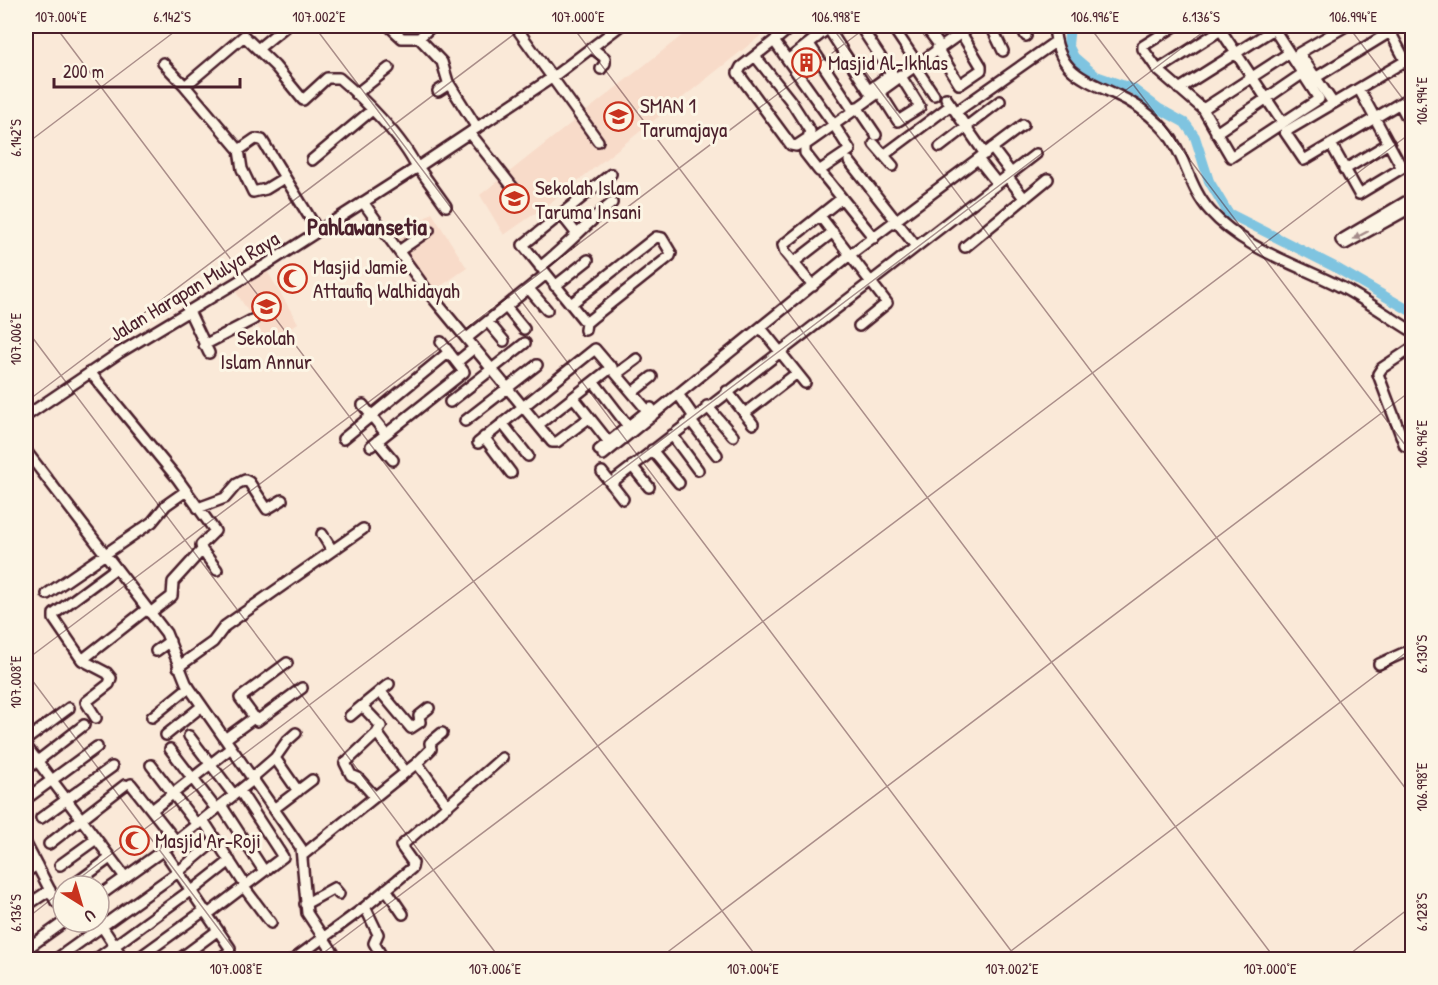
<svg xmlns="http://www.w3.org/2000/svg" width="1438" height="985" viewBox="0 0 1438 985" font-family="'Patrick Hand',sans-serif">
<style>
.built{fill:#f8dbc9}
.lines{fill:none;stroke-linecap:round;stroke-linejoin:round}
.river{stroke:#7fc4e0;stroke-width:10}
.minor-casing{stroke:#4a1f2b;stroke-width:14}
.minor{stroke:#fcf5e5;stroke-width:9}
.oneway{fill:#a38a88}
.ticks{fill:none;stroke:#4a1f2b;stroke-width:1.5;stroke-opacity:0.45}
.labels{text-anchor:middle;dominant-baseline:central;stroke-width:6;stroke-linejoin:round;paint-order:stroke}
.poi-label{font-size:21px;fill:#4a1f2b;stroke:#fcf5e5;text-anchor:start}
.street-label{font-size:21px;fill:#4a1f2b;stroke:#fcf5e5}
.quarter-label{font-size:24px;font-weight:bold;fill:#4a1f2b;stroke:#fcf5e5}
.neatline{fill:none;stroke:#4a1f2b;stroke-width:2}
.ticks-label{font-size:15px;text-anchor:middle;fill:#4a1f2b}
</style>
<rect width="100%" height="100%" fill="#fae9d8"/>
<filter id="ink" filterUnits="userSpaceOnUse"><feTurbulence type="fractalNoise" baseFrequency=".0167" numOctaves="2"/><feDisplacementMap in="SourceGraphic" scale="12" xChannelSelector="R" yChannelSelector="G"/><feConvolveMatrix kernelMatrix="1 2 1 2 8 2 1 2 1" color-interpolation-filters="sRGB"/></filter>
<g filter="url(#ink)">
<path class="built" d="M 694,26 L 773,26 L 550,203 L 504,235 L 480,195 Z
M 432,213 L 467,268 L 431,293 L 393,240 Z
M 266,269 L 298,323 L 268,343 L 234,289 Z"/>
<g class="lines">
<path class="river" d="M 1070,26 L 1068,45 L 1074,57 L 1096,76 L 1133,89 L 1158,108 L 1185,123 L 1195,137 L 1209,181 L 1228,213 L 1333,266 L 1412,312"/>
<defs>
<path id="minor" d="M 389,26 L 402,38 L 419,38 L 442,62 L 448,82 L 477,128
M 515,26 L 598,141
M 792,26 L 774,41 L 832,122 L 834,125 L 850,150 L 819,171 L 805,153 L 805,145 C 861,106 916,65 971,26
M 860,26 L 895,79
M 892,26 L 917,63
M 925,26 L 940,46
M 991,26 L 1003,51
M 1020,26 L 1026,36
M 1054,26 C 1057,70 1079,77 1115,94 C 1131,101 1148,113 1160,125 C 1185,149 1187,186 1210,211 C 1245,250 1297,264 1343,288 C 1367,301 1389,317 1412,331
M 1175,26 L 1143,46 L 1143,49 L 1158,70 L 1203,109 L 1231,157 L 1319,99 L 1272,26
M 1218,26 L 1282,122
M 1289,26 L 1290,26
M 1387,26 L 1412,73
M 828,28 L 872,96
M 419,38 L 432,26
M 809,44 L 853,110
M 259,48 L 286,26
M 592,48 L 605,58 L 605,63 L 601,69
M 937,48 L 959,84 L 962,83 L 981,70 L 981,66 L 961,33
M 755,56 L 790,100 L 810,131 L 808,138 L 796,146 L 791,145 L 738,73 L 741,67 L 774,41
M 1412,57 L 1285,132 L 1304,160 L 1412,96
M 789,59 L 831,26
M 163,63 L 185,86
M 914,65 L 934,95
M 1158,70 L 1227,26
M 1315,78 L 1390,32
M 1179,89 L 1274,29
M 1359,89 L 1402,168
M 869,90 L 892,73
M 438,91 L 449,84
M 879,91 L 898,121 L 920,107 L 900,75
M 356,94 L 389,68
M 946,98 L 985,154
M 1333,103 L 1299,53 L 1346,26
M 1400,104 L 1412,127
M 857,107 L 876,135
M 1203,109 L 1289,53
M 956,112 L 1055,42
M 470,133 L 515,190
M 1216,133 L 1302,74
M 874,144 L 893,166
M 1331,144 L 1359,194 L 1412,162
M 940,147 L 1000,101
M 992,148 L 1011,173
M 239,150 L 242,169 L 253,192 L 266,189 L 284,178
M 884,155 L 951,105
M 978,159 L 997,183
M 312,160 L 372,110
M 849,161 L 915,245
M 418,167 L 446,206
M 1344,170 L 1389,143
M 824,176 L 874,238
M 1007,176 L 1024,198
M 1412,198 L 1341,240 L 1345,244 L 1412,207
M 363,202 L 428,292 L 552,442 L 557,442 L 589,418
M 561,214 L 576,233
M 820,216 L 887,303 L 859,326
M 318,231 L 262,140 L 255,139 L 239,150 L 185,86 L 244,36 L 275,66 L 303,100 L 327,78 L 339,78 C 365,100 402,137 417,168
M 965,247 L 1048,179
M 399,251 L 429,230
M 793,263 L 833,232
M 540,267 C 566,247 586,224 612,203
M 555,286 L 588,260
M 813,286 L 785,252 L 783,245 L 842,198
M 529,289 L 547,310
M 571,304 L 656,237 L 662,238 L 671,253 L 670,256 L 592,318 L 586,323 L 585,330
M 506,307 L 524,329
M 189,311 L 209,353
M 488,322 L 504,341
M 586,323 L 523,245 L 611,174
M 761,328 L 805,383
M 467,338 L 545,275
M 204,345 L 254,319
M 457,362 L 474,348
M 90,372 L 177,478 L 215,531 L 201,545 L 202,550 L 173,582 L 172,596 L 150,613
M 618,373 L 637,359
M 594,382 L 631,430
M 727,391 L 753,424
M 633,392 L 652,377
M 678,394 L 694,417
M 574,398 L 612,446
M 450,402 L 525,343
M 363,405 L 386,434
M 707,406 L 733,436
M 745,413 L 797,373
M 26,416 L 119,353 L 267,264 L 418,167 L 553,77 L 620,26
M 690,420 L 717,455
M 465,421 L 537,365
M 502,423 L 528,456
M 538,425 L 612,367
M 672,435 L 698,470
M 484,437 L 511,473
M 343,439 L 449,352
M 377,441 L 393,460
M 478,443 L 595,349 L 652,416
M 371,446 L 464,372 L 441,342
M 1405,446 L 1378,374 L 1382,368 L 1412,348
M 599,450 L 651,408
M 652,450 L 679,483
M 26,451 L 166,633 L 186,683 L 301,848 L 307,913 L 338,960
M 603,455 L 851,254 L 1023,125
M 632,466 L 649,487
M 602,472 L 623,499
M 611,483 L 1036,154
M 198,508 L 225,498 L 237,484 L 245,480 L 249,482 L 267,509 L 282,500
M 322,534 L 332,550
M 202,550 L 217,570
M 115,569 L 54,614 L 54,619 L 82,660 L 147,609
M 47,594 L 152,522 L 166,505 L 186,491
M 156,651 L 170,641
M 82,660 L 107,673 L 111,678 L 109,684 L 86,702 L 96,718
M 287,663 L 240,698 L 257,721 L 302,688
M 1379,664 L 1412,649
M 178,667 L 213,642 L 225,626 L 363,529
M 380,691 L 411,728 L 420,722 L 419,716 L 429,708
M 350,716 L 362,706
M 152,717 L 189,687
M 377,733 L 381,726 L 362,706 L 389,684
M 166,735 L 202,706
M 189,736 L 234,795
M 225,739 L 255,717
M 26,740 L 69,708
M 26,746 L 125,877
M 170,749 L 216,809
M 275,758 L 298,791
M 417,763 L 448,806
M 151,765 L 197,825
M 26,770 L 84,725
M 253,777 L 275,758 L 287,741 L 296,733
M 131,784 L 176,841
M 30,796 L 97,747
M 374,796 L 358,778 L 351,775 L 345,763 L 377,733 L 405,771
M 221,805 L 264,871
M 275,808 L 312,780
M 152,810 L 231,748
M 41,818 L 112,767
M 203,820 L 245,885
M 26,844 L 56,902
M 49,844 L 125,785
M 164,851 L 230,948 L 229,952 L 218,960
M 304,854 L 417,763 L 431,749 L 430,743 L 442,733
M 60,865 L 96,839
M 26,872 L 37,865
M 72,886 L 110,858
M 243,886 L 271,923
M 386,889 L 403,914
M 192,891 L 230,861
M 99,896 L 176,841 L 254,779
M 305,904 L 334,888 L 339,894
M 26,906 L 50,890
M 365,907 L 378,934 L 374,943 L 384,960
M 208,914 L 283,857 L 240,791
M 99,922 L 124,960
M 32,945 L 64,922
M 55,960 L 178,872 L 216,840
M 95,960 L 191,890
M 136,960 L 205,910
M 178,960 L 217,931
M 293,960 L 365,907 L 412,868 L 413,863 L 401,846 L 502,758"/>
</defs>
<use href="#minor" class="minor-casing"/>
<use href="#minor" class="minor"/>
</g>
<defs><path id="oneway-solid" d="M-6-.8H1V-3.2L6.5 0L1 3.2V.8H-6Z" transform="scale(1.5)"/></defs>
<use class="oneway" href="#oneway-solid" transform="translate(1361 235) rotate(152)"/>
</g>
<path class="ticks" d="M 55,26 L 759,960M 314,26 L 1018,960M 572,26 L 1276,960M 831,26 L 1412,797M 1089,26 L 1412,454M 1348,26 L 1412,111M 26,144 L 182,26M 26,329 L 501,960M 26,402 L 525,26M 26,660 L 868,26M 26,672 L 242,960M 69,886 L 1211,26M 26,919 L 63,890M 314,960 L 1412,132M 657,960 L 1412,390M 999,960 L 1412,648M 1342,960 L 1412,906"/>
<defs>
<symbol id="building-ring" viewBox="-11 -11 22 22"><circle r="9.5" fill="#fcf5e5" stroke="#c8321e" stroke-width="1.5"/><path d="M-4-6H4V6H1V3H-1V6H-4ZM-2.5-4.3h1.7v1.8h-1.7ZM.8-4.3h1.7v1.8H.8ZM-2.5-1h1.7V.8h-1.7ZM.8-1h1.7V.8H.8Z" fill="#c8321e"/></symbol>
<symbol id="school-ring" viewBox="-11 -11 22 22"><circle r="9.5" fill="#fcf5e5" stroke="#c8321e" stroke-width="1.5"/><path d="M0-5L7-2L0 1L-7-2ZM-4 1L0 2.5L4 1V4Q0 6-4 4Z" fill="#c8321e"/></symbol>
<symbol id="mosque-ring" viewBox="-11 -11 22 22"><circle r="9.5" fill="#fcf5e5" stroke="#c8321e" stroke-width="1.5"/><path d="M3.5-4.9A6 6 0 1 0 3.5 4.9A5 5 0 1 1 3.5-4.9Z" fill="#c8321e"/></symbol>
</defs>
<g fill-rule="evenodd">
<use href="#building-ring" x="790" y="46" width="33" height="33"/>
<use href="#school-ring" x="602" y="100" width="33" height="33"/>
<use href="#school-ring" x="498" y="182" width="33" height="33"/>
<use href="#mosque-ring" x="276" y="262" width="33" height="33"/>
<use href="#school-ring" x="250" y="290" width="33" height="33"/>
<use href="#mosque-ring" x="118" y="824" width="33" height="33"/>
</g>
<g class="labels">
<g class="poi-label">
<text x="828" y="62">Masjid Al-Ikhlas</text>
<text x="640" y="105">SMAN 1<tspan x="640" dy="24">Tarumajaya</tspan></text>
<text x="535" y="187">Sekolah Islam<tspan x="535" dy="24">Taruma Insani</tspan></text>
<text x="313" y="266">Masjid Jamie<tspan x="313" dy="24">Attaufiq Walhidayah</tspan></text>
<text x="266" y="337" text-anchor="middle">Sekolah<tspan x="266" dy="24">Islam Annur</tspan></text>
<text x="155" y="840">Masjid Ar-Roji</text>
</g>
<g class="street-label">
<text transform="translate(194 286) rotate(-31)">Jalan Harapan Mulya Raya</text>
</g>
<g class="quarter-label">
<text x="367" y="226">Pahlawansetia</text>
</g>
</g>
<rect width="1438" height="985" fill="none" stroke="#fcf5e5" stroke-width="66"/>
<g transform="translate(81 904) rotate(143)"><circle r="28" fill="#fcf5e5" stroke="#b59f9b" stroke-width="1.5"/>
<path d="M0-4.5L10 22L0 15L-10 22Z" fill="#c8321e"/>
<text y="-9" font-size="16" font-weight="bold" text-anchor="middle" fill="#4a1f2b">U</text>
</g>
<path d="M54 78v9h186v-9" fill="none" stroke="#4a1f2b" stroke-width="3"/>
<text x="63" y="78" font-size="18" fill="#4a1f2b" stroke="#fcf5e5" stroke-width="4.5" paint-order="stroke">200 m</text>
<rect x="33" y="33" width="1372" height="919" class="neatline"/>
<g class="ticks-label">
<text x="61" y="22">107.004°E</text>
<text x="172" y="22">6.142°S</text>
<text x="319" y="22">107.002°E</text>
<text x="578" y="22">107.000°E</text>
<text x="836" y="22">106.998°E</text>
<text x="1095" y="22">106.996°E</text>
<text x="1201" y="22">6.136°S</text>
<text x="1353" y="22">106.994°E</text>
<text transform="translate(1422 101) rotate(-90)" y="5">106.994°E</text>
<text transform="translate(16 138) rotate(-90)" y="5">6.142°S</text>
<text transform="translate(16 339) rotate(-90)" y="5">107.006°E</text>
<text transform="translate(1422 444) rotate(-90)" y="5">106.996°E</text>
<text transform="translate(1422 654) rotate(-90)" y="5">6.130°S</text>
<text transform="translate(16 682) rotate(-90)" y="5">107.008°E</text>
<text transform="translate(1422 787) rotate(-90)" y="5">106.998°E</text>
<text transform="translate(1422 912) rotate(-90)" y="5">6.128°S</text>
<text transform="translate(16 913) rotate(-90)" y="5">6.136°S</text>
<text x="236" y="974">107.008°E</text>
<text x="495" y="974">107.006°E</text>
<text x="753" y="974">107.004°E</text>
<text x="1012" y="974">107.002°E</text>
<text x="1270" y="974">107.000°E</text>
</g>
</svg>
